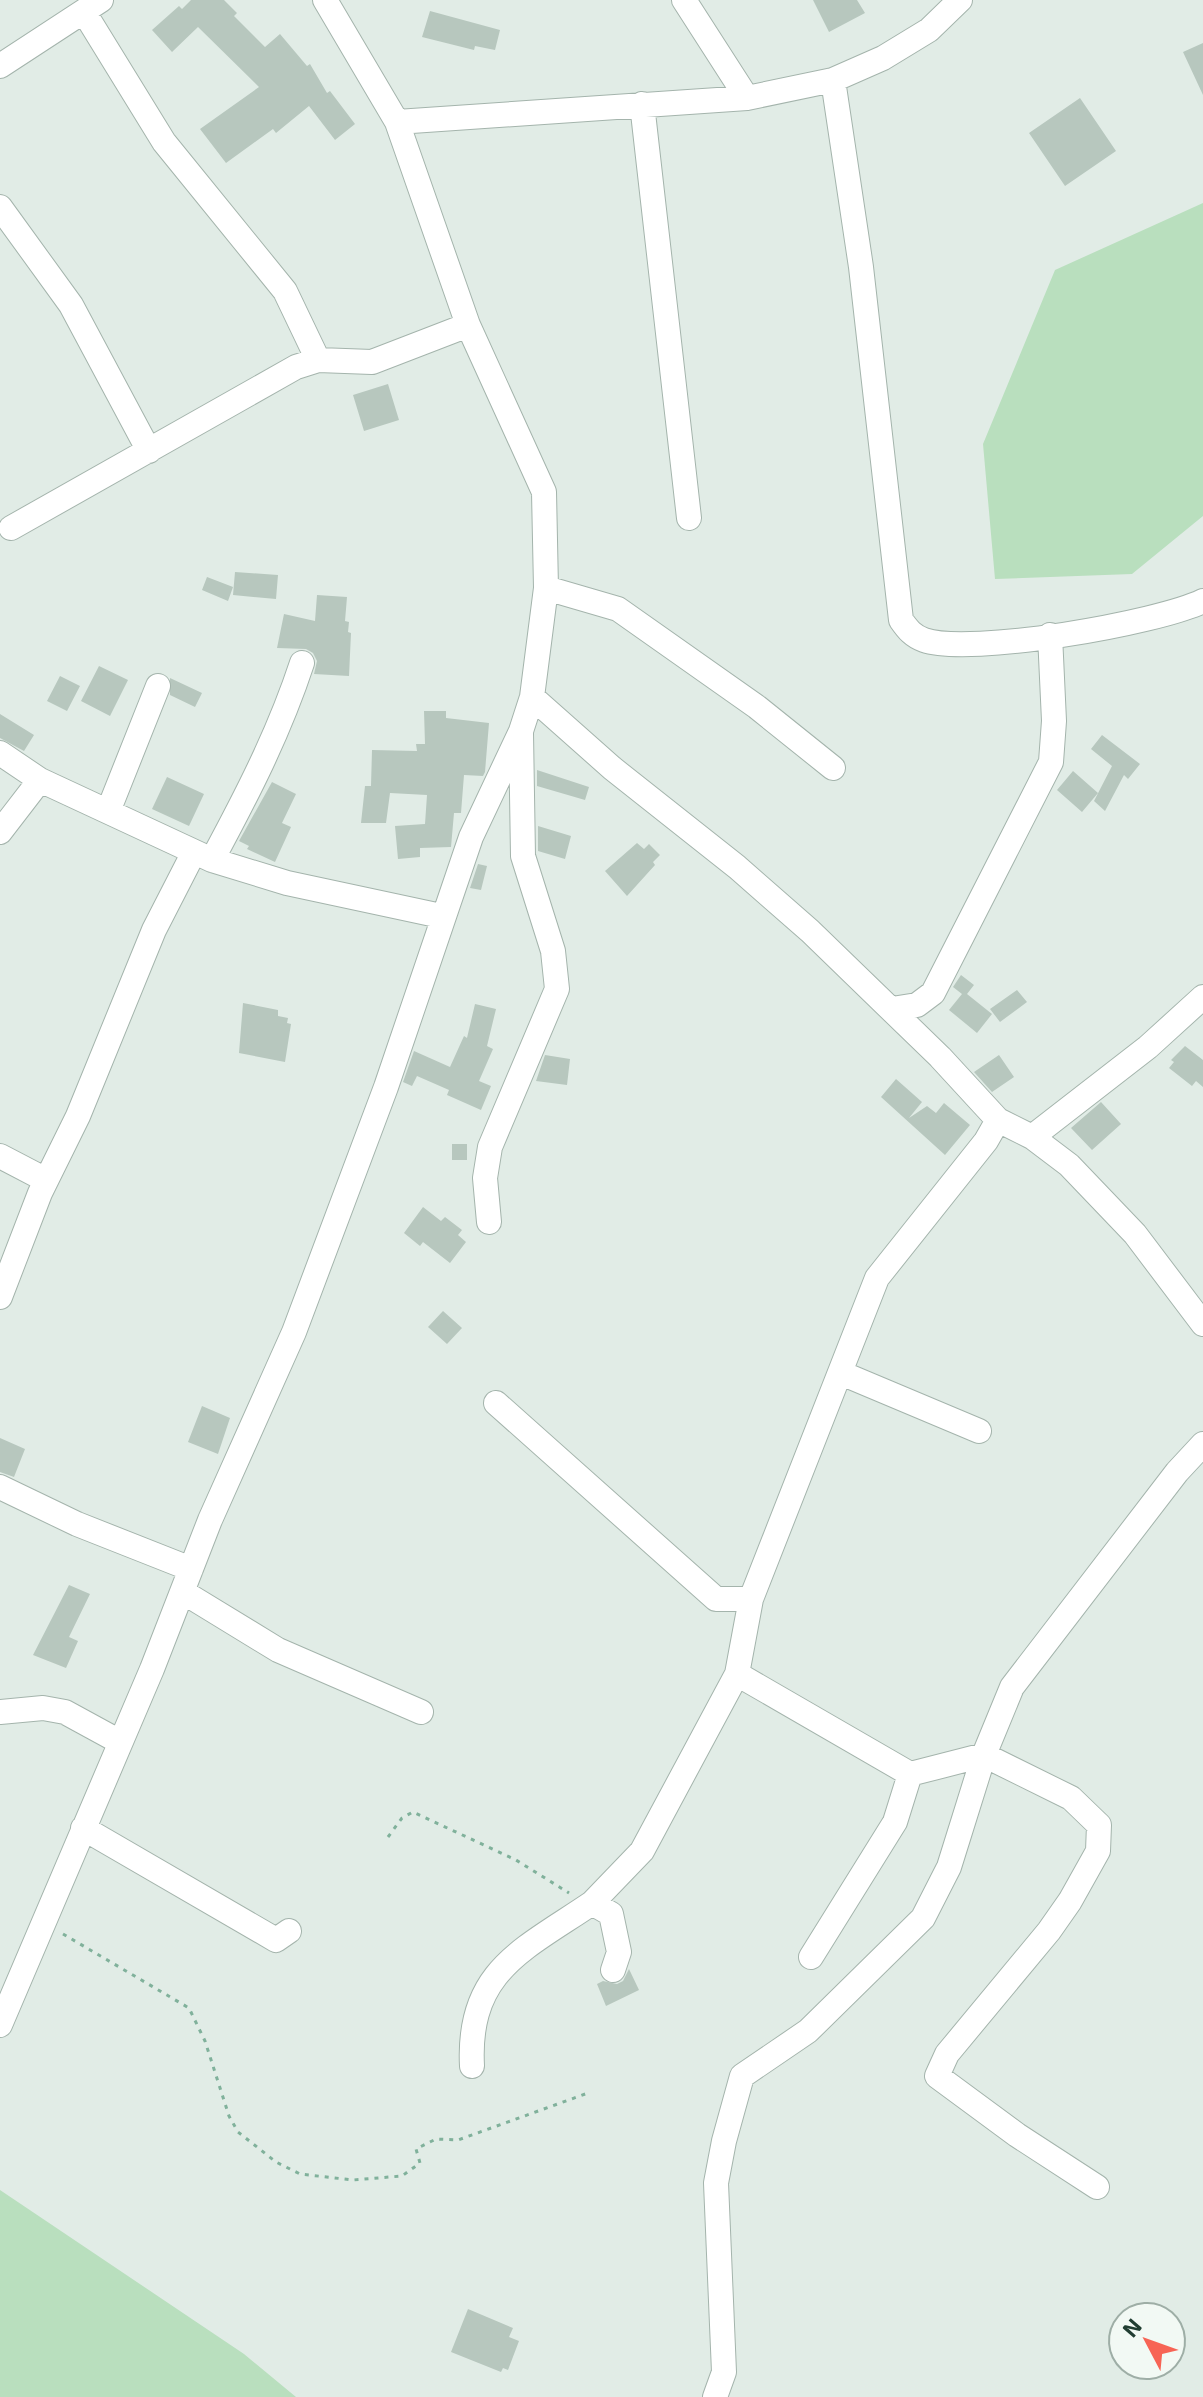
<svg xmlns="http://www.w3.org/2000/svg" width="1203" height="2397" viewBox="0 0 1203 2397" font-family="'Exo 2',sans-serif">
<style>
.green{fill:#b9dfbe}
.building{fill:#b7c7be}
.lines{fill:none;stroke-linecap:round;stroke-linejoin:round}
.minor-casing{stroke:#a4b4ac;stroke-width:26}
.path{stroke:#80b19b;stroke-width:3;stroke-dasharray:4 6;stroke-linecap:butt}
.minor{stroke:#fff;stroke-width:24}
</style>
<rect width="100%" height="100%" fill="#e1ece6"/>
<path class="green" d="M 1203,203 L 1203,516 L 1132,574 L 995,579 L 983,444 L 1055,270 Z
M 0,2190 L 244,2354 L 296,2397 L 0,2397 Z"/>
<path class="building" d="M 191,0 L 224,0 L 237,13 L 234,16 L 265,47 L 280,34 L 307,66 L 310,64 L 327,93 L 330,91 L 355,124 L 335,140 L 309,106 L 276,133 L 273,129 L 226,163 L 200,129 L 259,87 L 198,27 L 172,52 L 152,30 L 179,6 L 182,9 Z
M 813,0 L 857,0 L 865,13 L 829,32 Z
M 430,11 L 500,30 L 495,50 L 475,46 L 474,50 L 422,37 Z
M 1203,43 L 1203,95 L 1183,52 Z
M 1080,98 L 1116,151 L 1065,186 L 1029,133 Z
M 388,384 L 399,420 L 364,431 L 353,395 Z
M 235,572 L 278,575 L 276,599 L 233,595 Z
M 207,577 L 233,587 L 228,601 L 202,590 Z
M 317,595 L 347,597 L 345,621 L 349,622 L 348,632 L 351,633 L 349,676 L 314,674 L 317,661 L 313,653 L 306,649 L 277,648 L 284,614 L 315,621 Z
M 99,666 L 128,680 L 110,716 L 81,701 Z
M 60,676 L 80,686 L 67,711 L 47,701 Z
M 170,678 L 202,693 L 195,707 L 170,695 Z
M 424,711 L 446,711 L 446,718 L 489,723 L 485,772 L 483,776 L 464,775 L 461,813 L 454,813 L 451,847 L 420,848 L 420,857 L 398,859 L 395,826 L 425,824 L 427,795 L 390,793 L 386,823 L 361,823 L 365,786 L 371,786 L 372,750 L 417,751 L 416,744 L 425,744 Z
M 0,714 L 34,735 L 24,751 L 0,738 Z
M 1102,735 L 1140,764 L 1128,779 L 1124,775 L 1105,811 L 1094,801 L 1112,766 L 1091,749 Z
M 537,770 L 589,787 L 585,800 L 537,786 Z
M 1073,771 L 1098,793 L 1082,812 L 1057,790 Z
M 167,777 L 204,794 L 189,826 L 152,809 Z
M 272,782 L 296,794 L 282,823 L 291,827 L 275,862 L 247,849 L 249,846 L 239,841 Z
M 538,826 L 571,836 L 565,859 L 538,851 Z
M 637,843 L 644,849 L 649,844 L 660,855 L 653,862 L 655,865 L 627,896 L 605,871 Z
M 478,864 L 487,866 L 481,890 L 470,888 Z
M 961,975 L 974,985 L 967,994 L 992,1014 L 977,1033 L 949,1010 L 962,994 L 953,987 Z
M 1017,990 L 1027,1002 L 1000,1022 L 990,1009 Z
M 243,1003 L 278,1010 L 278,1016 L 288,1018 L 287,1023 L 291,1024 L 285,1062 L 239,1053 Z
M 475,1004 L 496,1009 L 487,1046 L 493,1049 L 479,1081 L 491,1086 L 481,1110 L 447,1095 L 449,1090 L 417,1076 L 412,1086 L 403,1082 L 414,1051 L 450,1067 L 464,1036 L 467,1038 Z
M 1185,1046 L 1203,1060 L 1203,1087 L 1196,1081 L 1192,1086 L 1169,1068 L 1174,1062 L 1171,1060 Z
M 545,1055 L 570,1059 L 567,1085 L 536,1081 Z
M 999,1055 L 1014,1077 L 992,1092 L 974,1072 Z
M 896,1079 L 922,1102 L 909,1118 L 927,1106 L 936,1113 L 944,1103 L 970,1125 L 945,1155 L 881,1097 Z
M 1101,1102 L 1121,1124 L 1092,1150 L 1071,1128 Z
M 452,1144 L 467,1144 L 467,1160 L 452,1160 Z
M 423,1207 L 441,1221 L 445,1217 L 462,1230 L 458,1235 L 466,1242 L 450,1263 L 423,1242 L 420,1246 L 404,1233 Z
M 443,1311 L 462,1328 L 447,1344 L 428,1327 Z
M 202,1406 L 230,1418 L 218,1454 L 188,1442 Z
M 0,1438 L 25,1449 L 14,1477 L 0,1472 Z
M 69,1585 L 90,1594 L 69,1637 L 78,1641 L 66,1668 L 33,1655 Z
M 629,1969 L 639,1990 L 606,2006 L 597,1984 L 603,1981 L 617,1984 L 623,1981 Z
M 468,2309 L 513,2328 L 509,2337 L 519,2341 L 508,2370 L 503,2368 L 501,2372 L 451,2352 Z"/>
<g class="lines">
<defs>
<path id="minor" d="M 684,0 L 747,98
M 84,12 L 164,142 L 285,291 L 318,360
M 0,66 L 101,0
M 833,80 L 861,267 L 901,620 C 908,630 913,636 924,640 C 970,656 1158,623 1203,601
M 642,104 L 689,518
M 397,122 L 747,98 L 833,80 L 883,58 L 929,30 L 960,0
M 0,207 L 71,305 L 149,451
M 11,528 L 296,367 L 318,360 L 372,362 L 468,325
M 546,588 L 618,609 L 757,707 L 833,768
M 532,697 L 612,768 L 737,867 L 810,931 L 940,1057 L 998,1120 L 1032,1137 L 1069,1165 L 1135,1234 L 1203,1324
M 0,753 L 40,780 L 212,860 L 287,883 L 441,916
M 109,809 L 158,686
M 0,832 L 40,780
M 212,860 C 247,795 279,733 302,663
M 892,1009 L 917,1005 L 933,993 L 1051,762 L 1054,721 L 1050,635
M 1032,1137 L 1148,1047 L 1203,997
M 0,1156 L 46,1180
M 489,1222 L 485,1178 L 490,1147 L 557,989 L 553,951 L 523,856 L 521,733
M 0,1297 L 40,1193 L 78,1116 L 154,930 L 194,852
M 841,1373 L 979,1431
M 496,1403 L 716,1599 L 751,1599
M 0,1487 L 77,1524 L 191,1569
M 183,1592 L 278,1650 L 421,1712
M 737,1674 L 910,1774 L 984,1755 L 1071,1798 L 1099,1825 L 1098,1851 L 1070,1901 L 1049,1931 L 947,2054 L 937,2076 L 1017,2135 L 1097,2187
M 0,1712 L 43,1708 L 65,1712 L 120,1742
M 83,1828 L 276,1940 L 289,1931
M 811,1957 L 895,1822 L 910,1774
M 613,1970 L 619,1952 L 611,1914 L 592,1903 L 642,1851 L 737,1674 L 751,1599 L 877,1278 L 986,1141 L 998,1120
M 0,2025 L 152,1669 L 210,1520 L 294,1332 L 386,1087 L 471,837 L 521,731 L 532,697 L 546,588 L 544,492 L 468,325 L 397,122 L 325,0
M 472,2066 C 467,1971 523,1950 592,1903
M 715,2397 L 724,2372 L 716,2183 L 724,2141 L 742,2076 L 808,2031 L 923,1918 L 949,1867 L 984,1755 L 1012,1687 L 1177,1472 L 1203,1444"/>
</defs>
<use href="#minor" class="minor-casing"/>
<path class="path" d="M 388,1837 L 402,1818 L 413,1812 L 516,1860 L 569,1893
M 63,1934 L 189,2008 L 205,2041 L 229,2116 L 238,2132 L 276,2162 L 300,2174 L 353,2180 L 402,2176 L 420,2163 L 416,2149 L 436,2139 L 458,2140 L 588,2093"/>
<use href="#minor" class="minor"/>
</g>
<g transform="translate(1147 2341) rotate(311)"><circle r="38" fill="#f2f9f4" stroke="#9eaea6" stroke-width="2"/>
<path d="M0-6L14 30L0 20L-14 30Z" fill="#f76455"/>
<text y="-12" font-size="22" font-weight="bold" text-anchor="middle" fill="#213e32">N</text>
</g>
</svg>
